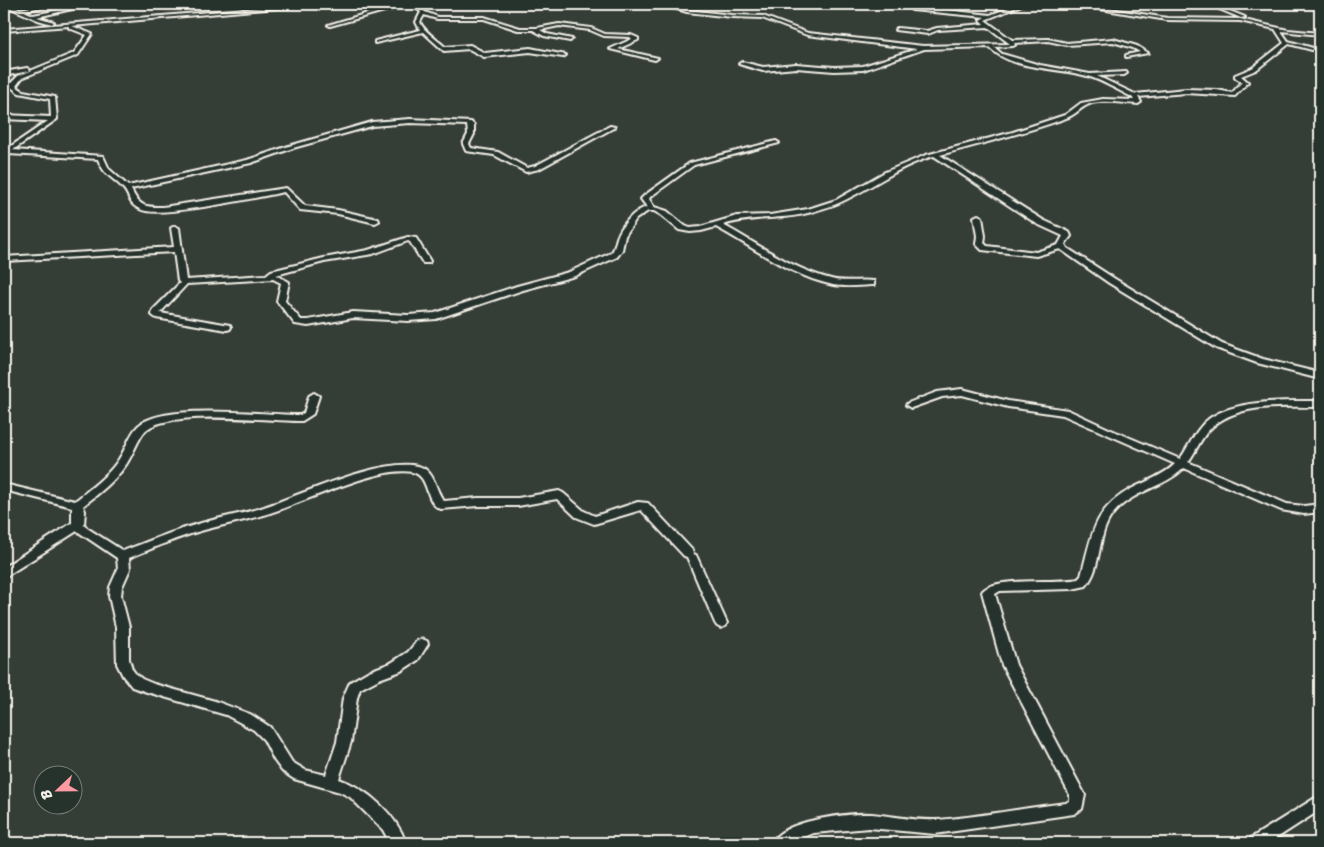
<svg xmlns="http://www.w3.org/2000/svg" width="1324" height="847" viewBox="0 0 1324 847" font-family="Sriracha,sans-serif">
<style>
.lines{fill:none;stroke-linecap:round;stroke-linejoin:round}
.street-casing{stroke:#f4f1e8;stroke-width:4}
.street{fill:#26332d;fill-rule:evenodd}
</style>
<rect width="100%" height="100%" fill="#353d37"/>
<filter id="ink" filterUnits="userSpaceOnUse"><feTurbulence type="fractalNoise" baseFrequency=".02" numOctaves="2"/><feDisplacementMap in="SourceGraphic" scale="10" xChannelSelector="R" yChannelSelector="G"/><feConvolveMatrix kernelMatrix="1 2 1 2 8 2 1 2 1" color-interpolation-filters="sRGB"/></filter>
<g filter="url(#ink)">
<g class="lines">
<defs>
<path id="street" d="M 4,4 L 20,9 L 47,4 L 55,4 L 24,11 L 33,15 L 70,8 L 72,9 L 37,17 L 54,22 L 52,24 L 38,20 L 4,5 Z
M 308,4 L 323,4 L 72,26 L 92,34 L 78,55 L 22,78 L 16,86 L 23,91 L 55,97 L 57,119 L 13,150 L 103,156 L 109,169 L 128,186 L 247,160 L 289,146 L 372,122 L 410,119 L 471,122 L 474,125 L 474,134 L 469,144 L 471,148 L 498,152 L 527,168 L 535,166 L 610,126 L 615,127 L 539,169 L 526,172 L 494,155 L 466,151 L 463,144 L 468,134 L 467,125 L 410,123 L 372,126 L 293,148 L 251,163 L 131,189 C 139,207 145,207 163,207 L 286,188 L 305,206 L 338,210 L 378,219 L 379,221 L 375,223 L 338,214 L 300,210 L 284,192 C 260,197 160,218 142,210 C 126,203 132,198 123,188 C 111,175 105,177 98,159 L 8,154 L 4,156 L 4,151 L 48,121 L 4,119 L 4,115 L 51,117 L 50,99 L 19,93 L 11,87 L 11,83 L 18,76 L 74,53 L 87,35 L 69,28 L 69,26 L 4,31 L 4,29 Z
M 409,4 L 417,4 L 425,12 L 438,17 L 484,17 L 520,28 L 537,28 L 559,24 L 591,28 L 605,34 L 631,35 L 638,38 L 638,40 L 618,49 L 658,58 L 655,60 L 610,49 L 632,39 L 630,37 L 604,36 L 590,30 L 559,26 L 540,30 L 547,34 L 572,39 L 570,41 L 544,36 L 533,30 L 518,30 L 484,19 L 437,19 L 424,15 L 420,22 C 423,31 438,40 445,47 L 470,45 L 485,53 L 530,48 L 566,55 L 563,57 L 530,52 L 484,57 L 469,49 L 444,51 L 423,32 L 375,43 L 375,41 L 420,30 L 416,22 L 421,12 L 413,6 L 388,10 L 330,26 L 328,25 L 385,8 Z
M 660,4 L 666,4 L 687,10 L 732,15 L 763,16 L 808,33 L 923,46 L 1010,44 L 988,27 L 938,30 L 928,34 L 895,30 L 897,28 L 927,31 L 937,28 L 984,24 L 980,20 L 985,17 L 912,10 L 910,8 L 947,10 L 990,15 L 1019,4 L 1024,4 L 985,20 L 1012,40 L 1048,39 L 1067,43 L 1113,39 L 1137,46 L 1148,53 L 1126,57 L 1126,55 L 1140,52 L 1133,48 L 1113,42 L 1067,45 L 1048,41 L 1014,43 L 1015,45 L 1013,46 L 994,47 L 1002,54 L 1040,65 L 1090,74 L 1126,72 L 1127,73 L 1124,75 L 1097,76 L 1135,94 L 1186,89 L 1217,90 L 1232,93 L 1242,82 L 1235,77 L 1235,75 L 1252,68 L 1284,43 L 1275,29 L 1240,21 L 1167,20 L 1070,4 L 1079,4 L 1167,18 L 1240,19 L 1288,30 L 1320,33 L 1320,35 L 1281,31 L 1288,41 L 1320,50 L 1320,52 L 1289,44 L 1256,70 L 1241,76 L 1248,82 L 1235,96 L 1186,93 L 1138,97 L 1141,102 L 1138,104 C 1123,103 1107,100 1092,103 C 1081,106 1076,115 1066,118 C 1025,133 983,143 940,155 L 1043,220 L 1069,232 L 1071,236 L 1065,244 L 1067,248 L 1115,279 L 1222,344 L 1263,359 L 1320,373 L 1320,379 L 1257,363 L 1216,348 L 1109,283 L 1060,249 L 1036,256 L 982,250 L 976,244 L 977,236 L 974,217 L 978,215 L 982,217 L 985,236 L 984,243 L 987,246 L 1036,252 L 1058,245 L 1063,236 L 1037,224 L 934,156 C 900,165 872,188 841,202 C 833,206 823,208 815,211 C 785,221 753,215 723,225 C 758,244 792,269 831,279 C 845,283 860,279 874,281 L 874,285 L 871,285 C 858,286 845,287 833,285 C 790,276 753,247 716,227 L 701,231 L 690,232 L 679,230 L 661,215 L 654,211 L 648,211 L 636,219 L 625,236 L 622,250 L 617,257 L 575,276 L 523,290 L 436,319 L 408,321 L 353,318 L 308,326 L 295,324 L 277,301 L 281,283 L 273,279 L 187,284 L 160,313 L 230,325 L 231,327 L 230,329 L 227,330 L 156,318 L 152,315 L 153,310 L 180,283 L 178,281 L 174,252 L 4,261 L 4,257 L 174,247 L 171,228 L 175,226 L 179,228 L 186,280 L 266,275 L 271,271 L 324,258 L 368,250 L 408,237 L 416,238 L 430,261 L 429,263 L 423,263 L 410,242 L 408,241 L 373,254 L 324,262 L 276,275 L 289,282 L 285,301 L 301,320 L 308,320 L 353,312 L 408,315 L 435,313 L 517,286 L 569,272 L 611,253 C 615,249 615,244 617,238 C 621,226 634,210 647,207 L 641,199 L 645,195 L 690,163 L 776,141 L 779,143 L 694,165 L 650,197 L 649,199 L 654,207 L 667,211 L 685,226 L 690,228 L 700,227 L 737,216 L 770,215 L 808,209 L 836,200 L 885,172 L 926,155 L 1013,132 L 1065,115 L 1081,103 L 1103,99 L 1134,100 L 1132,97 C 1117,90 1102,80 1087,76 C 1056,67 1013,71 989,47 L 924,49 L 863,70 L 834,71 L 796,68 L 763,71 L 739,64 L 742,62 L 763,67 L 796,64 L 834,67 L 863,66 L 917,49 L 807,35 L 762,18 L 732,17 L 687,12 Z
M 1207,4 L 1212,4 L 1245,17 L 1241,18 Z
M 27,68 L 30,70 L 29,71 L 4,76 L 4,72 Z
M 962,389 L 1008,401 L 1068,410 L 1109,429 L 1180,459 C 1190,445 1196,428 1210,418 C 1237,399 1288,401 1320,401 L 1320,407 C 1285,407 1236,402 1209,430 C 1200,439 1196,452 1188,462 L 1287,504 L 1304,506 L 1320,504 L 1320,512 L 1304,514 L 1281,510 L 1184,468 C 1164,488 1131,491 1113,514 C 1096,535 1103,566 1086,586 L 1072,589 L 1000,591 L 995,594 L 1016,665 L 1085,795 L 1082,809 L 1074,814 L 935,834 L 869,828 L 814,833 L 798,839 L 792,843 L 772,843 C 781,820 849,813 872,814 C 893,816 915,821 937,820 C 980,817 1023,808 1066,803 L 1070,800 L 1070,795 L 1002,665 L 982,592 C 992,576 1057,584 1078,579 L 1081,576 C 1092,537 1092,510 1131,489 C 1146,481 1163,476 1175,464 L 1063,415 L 1008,407 L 962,395 L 942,397 L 911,408 L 906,405 L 908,403 L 937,392 Z
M 314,393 L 319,396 L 313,414 L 302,421 C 268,421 171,409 146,430 C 139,436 132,457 125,466 C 114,482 98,494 83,506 L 85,511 L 84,524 L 87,528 L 123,551 C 147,542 170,532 195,525 C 216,518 239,515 261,508 C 299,496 381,457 418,466 C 436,471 434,489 444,501 L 478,498 L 518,498 L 559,491 L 563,493 L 584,511 L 595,516 L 638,502 L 648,503 L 692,550 L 693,554 L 696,555 L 727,623 L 725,626 L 721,628 L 717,626 L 715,623 L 687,557 L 684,556 L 641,510 L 594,524 L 576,517 L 557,499 L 518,506 L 478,506 L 441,509 C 424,504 431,476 412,472 C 378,466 305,502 270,513 C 249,520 226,524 204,530 C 178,537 153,548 129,558 L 130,569 L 122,587 L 121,596 L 129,627 L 129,659 L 132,669 L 135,673 L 142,679 L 154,684 L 215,701 L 250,714 L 270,727 L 292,762 L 305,770 L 326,775 L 337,742 L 343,698 L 350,682 L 369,671 L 391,663 L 408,652 L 417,641 L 422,639 L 427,641 L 428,644 L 418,660 L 401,671 L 379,679 L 360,689 L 357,698 L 351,742 L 339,779 C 366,788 397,815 406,843 L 390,843 L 383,830 L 350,797 L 340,792 L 294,779 L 282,771 L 274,760 L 264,740 L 254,730 L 226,715 L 147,692 L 132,687 L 128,682 L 123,676 L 117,664 L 116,627 L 109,596 L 110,587 L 118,569 L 117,558 L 77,531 L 8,575 L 4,576 L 4,567 L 72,523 L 72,507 L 4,490 L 4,484 L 75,501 C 91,488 108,476 119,459 C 126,449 129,435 138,426 C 163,402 264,415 300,415 L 304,413 L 309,396 Z
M 1320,795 L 1320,810 L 1269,843 L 1248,843 L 1251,838 Z"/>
</defs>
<use href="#street" class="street-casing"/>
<use href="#street" class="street"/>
</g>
</g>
<rect width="1324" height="847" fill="none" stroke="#26332d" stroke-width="20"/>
<rect x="10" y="10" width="1304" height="827" fill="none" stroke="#f4f1e8" stroke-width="2" filter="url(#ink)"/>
<g transform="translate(58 790) rotate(248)"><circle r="24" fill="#26332d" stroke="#787f78"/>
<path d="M0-4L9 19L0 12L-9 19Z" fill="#ff9aa2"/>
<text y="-8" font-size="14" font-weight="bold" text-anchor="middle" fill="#f4f1e8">B</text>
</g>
</svg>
